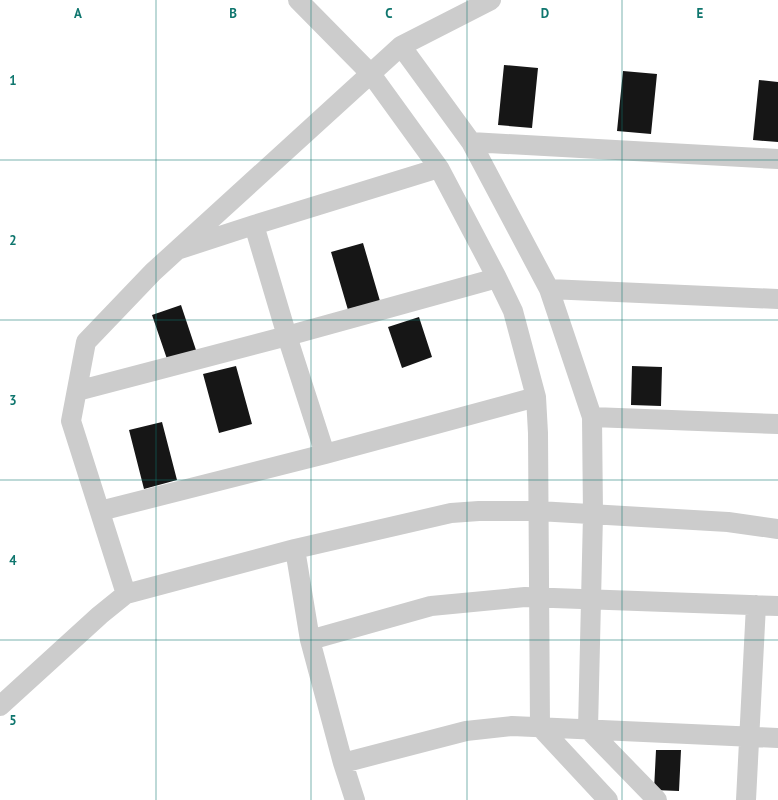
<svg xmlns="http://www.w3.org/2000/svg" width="778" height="800" viewBox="0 0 778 800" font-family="'PT Sans',sans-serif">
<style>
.building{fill:#161616}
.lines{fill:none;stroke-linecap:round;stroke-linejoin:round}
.street{stroke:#ccc;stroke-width:20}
.grid{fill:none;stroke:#0f766e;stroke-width:1;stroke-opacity:0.55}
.grid-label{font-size:13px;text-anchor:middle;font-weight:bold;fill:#0f766e;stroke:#fff;stroke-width:4;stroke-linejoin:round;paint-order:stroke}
</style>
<rect width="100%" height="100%" fill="#fff"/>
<path class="building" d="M 504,65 L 538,68 L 532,128 L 498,125 Z
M 623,71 L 657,74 L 651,134 L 617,131 Z
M 759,80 L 778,82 L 778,142 L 753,140 Z
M 363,243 L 380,301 L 348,310 L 331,252 Z
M 181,305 L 196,350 L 167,359 L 152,315 Z
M 419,317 L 432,357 L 402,368 L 388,327 Z
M 236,366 L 252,424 L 219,433 L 203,374 Z
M 632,366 L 662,367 L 661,406 L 631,405 Z
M 162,422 L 177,480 L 144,489 L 129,430 Z
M 656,750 L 681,750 L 679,791 L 654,790 Z"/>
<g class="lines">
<path class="street" d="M 298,0 L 371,74 L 439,168
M 401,46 L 471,142
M 254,225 L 287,336 L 325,454
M 177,250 L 254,225 L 439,168 L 497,278 L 513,311 L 536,397 L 538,433 L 540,727 L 608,800
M 549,289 L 778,299
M 77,391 L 287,336 L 497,278
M 592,417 L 778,424
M 100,511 L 325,454 L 536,397
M 295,549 L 310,640 L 343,763 L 355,800
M 126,594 L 71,421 L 86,342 L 153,272 L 401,46 L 491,0
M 310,640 L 431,606 L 525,597 L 778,606
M 0,706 L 100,615 L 126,594 L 295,549 L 451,513 L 479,511 L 538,511 L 728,522 L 778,529
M 343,763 L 466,731 L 512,726 L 778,738
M 657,800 L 588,729 L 593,515 L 592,417 L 549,289 L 471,142 L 778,159
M 746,800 L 756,605"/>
</g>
<path class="grid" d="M 156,0 L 156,800M 311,0 L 311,800M 467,0 L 467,800M 622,0 L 622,800M 0,160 L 778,160M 0,320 L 778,320M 0,480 L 778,480M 0,640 L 778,640"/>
<g class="grid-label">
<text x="78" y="18">A</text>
<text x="233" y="18">B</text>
<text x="389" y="18">C</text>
<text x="545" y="18">D</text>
<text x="700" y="18">E</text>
<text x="13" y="85">1</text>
<text x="13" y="245">2</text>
<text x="13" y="405">3</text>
<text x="13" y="565">4</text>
<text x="13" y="725">5</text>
</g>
</svg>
